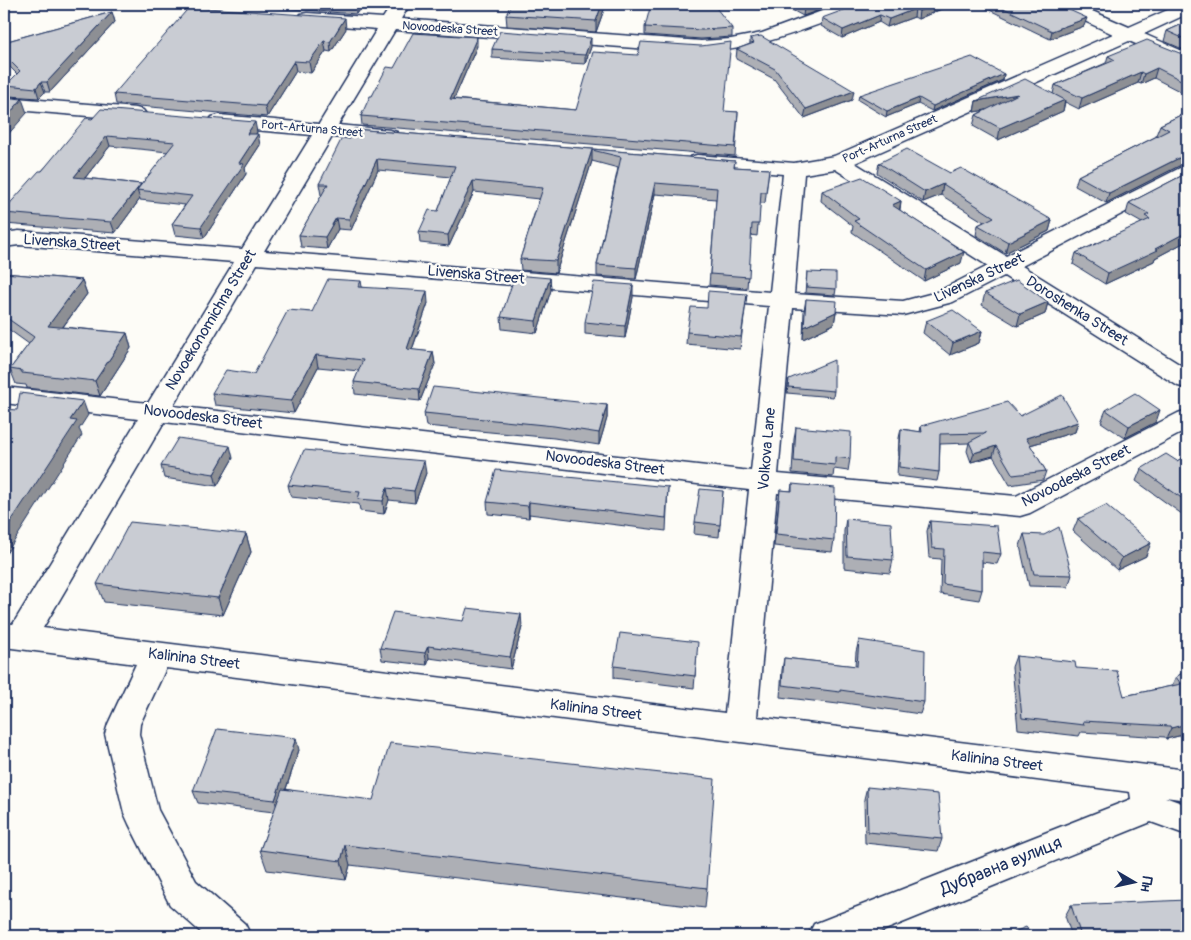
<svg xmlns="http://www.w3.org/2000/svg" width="1191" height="940" viewBox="0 0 1191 940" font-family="Pangolin,sans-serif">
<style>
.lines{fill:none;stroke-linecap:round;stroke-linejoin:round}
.minor-casing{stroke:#1b2f5e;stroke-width:3}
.minor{fill:#fdfcf7;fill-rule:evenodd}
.wall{fill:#adafb5;stroke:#1b2f5e;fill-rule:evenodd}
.shaded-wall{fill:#8d8f94;stroke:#1b2f5e}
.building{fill:#c9ccd3;stroke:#1b2f5e}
.labels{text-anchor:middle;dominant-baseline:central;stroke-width:4.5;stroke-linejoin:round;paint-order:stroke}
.far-street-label{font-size:12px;fill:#1b2f5e;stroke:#fdfcf7}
.street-label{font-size:15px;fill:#1b2f5e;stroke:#fdfcf7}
.near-street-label{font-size:18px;fill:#1b2f5e;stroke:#fdfcf7}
</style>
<rect width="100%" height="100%" fill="#fdfcf7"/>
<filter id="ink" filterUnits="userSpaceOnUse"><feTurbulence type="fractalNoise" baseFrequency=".02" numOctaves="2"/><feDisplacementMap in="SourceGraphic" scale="10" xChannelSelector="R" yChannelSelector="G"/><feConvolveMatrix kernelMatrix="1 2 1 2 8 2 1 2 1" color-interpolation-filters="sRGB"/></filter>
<g filter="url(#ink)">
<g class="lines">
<defs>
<path id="minor" d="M 392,4 L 410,4 L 401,19 L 701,41 L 731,39 L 762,33 L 841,4 L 866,4 L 863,8 C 809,28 759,49 701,53 L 395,30 L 338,125 L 390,130 L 397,132 L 400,136 L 397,140 L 390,142 L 332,137 L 264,251 L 770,292 L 783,174 L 697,167 L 690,165 L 687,161 L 690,157 L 697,155 L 794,163 L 834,156 L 1113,34 L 1056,8 L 1053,4 L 1076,4 L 1129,27 L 1181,4 L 1187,4 L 1187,14 L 1144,34 L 1187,53 L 1187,66 L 1129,41 L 855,163 L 1006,256 L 1180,168 L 1187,166 L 1187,180 L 1022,266 L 1187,369 L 1187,388 L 1178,386 L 1004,276 L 953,302 L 903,315 L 793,308 L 778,474 L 1016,496 L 1178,413 L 1187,410 L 1187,430 L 1030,513 L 1020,516 L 777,493 L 757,717 L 1187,770 L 1187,800 L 1165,797 L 1187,805 L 1187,835 L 1151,822 L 870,936 L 808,936 L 814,924 L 1131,799 L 1130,792 L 166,668 L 140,724 L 139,734 L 158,810 L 196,881 L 245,924 L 251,936 L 205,936 L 170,905 L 129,824 L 124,813 L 105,734 L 108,724 L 136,664 L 4,647 L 4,623 L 13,624 L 138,419 L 4,403 L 4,387 L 148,403 L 234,262 L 19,245 L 4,247 L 4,233 L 19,231 L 242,249 L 312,135 L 219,127 L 212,125 L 209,121 L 212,117 L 219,115 L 319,124 L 377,29 L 307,23 L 301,22 L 298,18 L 301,14 L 307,13 L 383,18 ZM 835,169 L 988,266 L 937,292 L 903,301 L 794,294 L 804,174 ZM 257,264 L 769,306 L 751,471 L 173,406 ZM 164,422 L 749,490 L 725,713 L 43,628 Z
M 4,97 L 136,108 L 143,110 L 146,114 L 143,118 L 136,120 L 4,109 Z"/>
</defs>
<use href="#minor" class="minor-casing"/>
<use href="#minor" class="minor"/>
</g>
<path class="wall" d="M 225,4 L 363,4 L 356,14 Z
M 606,4 L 596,32 L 507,26 L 506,15 L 570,5 Z
M 781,4 L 836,4 L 803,16 Z
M 953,4 L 918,19 L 914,17 L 887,27 L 879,22 L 842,38 L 821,26 L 822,18 Z
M 977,4 L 1056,4 L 1084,26 L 1050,39 Z
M 681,7 L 732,28 L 732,37 L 701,39 L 645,35 L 645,27 Z
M 207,8 L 346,29 L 331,52 L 326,51 L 311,73 L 296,71 L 267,117 L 116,104 L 114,94 Z
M 112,12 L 115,22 L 50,92 L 45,92 L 39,98 L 9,96 L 6,85 L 17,74 L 4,61 L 4,42 Z
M 1187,22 L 1187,51 L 1164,41 L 1167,31 Z
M 750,38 L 852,100 L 804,118 L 774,79 L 736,59 L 737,49 L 750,44 Z
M 477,46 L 454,99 L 576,110 L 738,112 L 735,156 L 362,125 L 361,116 L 372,96 L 394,68 Z
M 591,47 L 585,64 L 492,58 L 492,49 Z
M 1108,56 L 1187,56 L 1187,95 L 1154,78 L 1141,84 L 1138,83 L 1079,109 L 1065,102 L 1063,111 L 998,140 L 973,126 L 976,115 L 985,110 L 974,112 L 976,101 L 1053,94 L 1055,85 L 1106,63 Z
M 1004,74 L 1003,80 L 932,111 L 918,104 L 886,117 L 858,100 L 859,95 Z
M 1187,112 L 1187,165 L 1186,164 L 1179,166 L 1106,203 L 1075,186 L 1078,176 L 1157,136 L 1156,135 L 1160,125 Z
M 92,119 L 257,132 L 256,134 L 260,145 L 245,168 L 246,174 L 204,238 L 175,235 L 172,224 L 185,205 L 140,200 L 140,199 L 115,233 L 5,224 L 4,220 L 4,210 ZM 110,146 L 168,152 L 141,185 L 141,184 L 85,178 Z
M 354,129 L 735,161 L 734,167 L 769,169 L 765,203 L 760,203 L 757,236 L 751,235 L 747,288 L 709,285 L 716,199 L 655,194 L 636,279 L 597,276 L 597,265 L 618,168 L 592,161 L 556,273 L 521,270 L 520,259 L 539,199 L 474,192 L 449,246 L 420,243 L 419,232 L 438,211 L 451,177 L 378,170 L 351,230 L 338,229 L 327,249 L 301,247 L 299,235 L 322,195 L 321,195 L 319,184 L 350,139 Z
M 879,163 L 950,173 L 1052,220 L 1049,231 L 1005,253 L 976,235 L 978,225 L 984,222 L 941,195 L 923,202 L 877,173 Z
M 1187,173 L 1187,241 L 1155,258 L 1154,261 L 1105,284 L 1073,264 L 1076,253 L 1142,223 L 1126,214 L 1129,203 Z
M 822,191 L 901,201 L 900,210 L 961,263 L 924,281 L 852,232 L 853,226 L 821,201 Z
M 807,272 L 836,289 L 835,295 L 805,293 Z
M 4,273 L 82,280 L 87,294 L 63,327 L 127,333 L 131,348 L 100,396 L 27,388 L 26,385 L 16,384 L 10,369 L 29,344 L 4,326 Z
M 550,278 L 551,290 L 537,333 L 502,329 L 501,317 Z
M 361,281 L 362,287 L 428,303 L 412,350 L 433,352 L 435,364 L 420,401 L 355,394 L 354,382 L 359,371 L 318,367 L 294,413 L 215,405 L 212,393 L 254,374 L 312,312 Z
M 985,293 L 1048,302 L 1045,314 L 1017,326 L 982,305 Z
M 747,294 L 740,349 L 686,344 L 687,332 L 707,308 Z
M 633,297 L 625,338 L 585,334 L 585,322 Z
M 806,299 L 836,312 L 834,324 L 803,339 L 804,311 Z
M 926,321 L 982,331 L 979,343 L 950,355 L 923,333 Z
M 789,379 L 834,391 L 833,397 L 787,393 Z
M 607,405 L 607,418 L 599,445 L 554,438 L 426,426 L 424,413 Z
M 1106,410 L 1156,422 L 1125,438 L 1101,422 Z
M 1020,416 L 1078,422 L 1075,432 L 1030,445 L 1046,471 L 1043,480 L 1010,485 L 993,456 L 971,462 L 967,451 L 969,443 L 940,444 L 939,472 L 937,481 L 897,476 L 899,438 L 901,429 L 920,432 L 921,426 Z
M 796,427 L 850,459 L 848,471 L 834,469 L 833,477 L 792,473 L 794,439 Z
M 1187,455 L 1187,516 L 1186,517 L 1136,481 L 1141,469 L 1177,461 Z
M 233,458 L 217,486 L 164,478 L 161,466 Z
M 426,473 L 415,503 L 389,500 L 384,514 L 360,511 L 359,504 L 291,497 L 288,485 Z
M 792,484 L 834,540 L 832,552 L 774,546 L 780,490 L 791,491 Z
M 668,487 L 666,531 L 529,514 L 529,518 L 488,514 L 487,502 Z
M 723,491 L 719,537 L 694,534 L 695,522 Z
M 846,519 L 893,560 L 890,573 L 844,568 L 844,531 Z
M 1078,519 L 1146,556 L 1117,570 L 1073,531 Z
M 930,521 L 1001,554 L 997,564 L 982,562 L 982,590 L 979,600 L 940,594 L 941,559 L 929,558 L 927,531 Z
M 246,534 L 251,552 L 223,615 L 104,602 L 97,584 Z
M 1024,534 L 1072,575 L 1068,587 L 1029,586 L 1020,546 Z
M 463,621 L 522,627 L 511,669 L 429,658 L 427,665 L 382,660 L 380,648 Z
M 859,640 L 924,702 L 920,714 L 838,702 L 838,704 L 780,697 L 782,670 L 784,658 L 855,666 L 856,652 Z
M 697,654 L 694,688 L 614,678 L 614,666 Z
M 1016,656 L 1076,668 L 1124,696 L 1172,686 L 1176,677 L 1187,670 L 1187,734 L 1166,739 L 1165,737 L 1081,732 L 1079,736 L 1018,729 L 1012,667 Z
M 299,750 L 286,789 L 707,888 L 705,908 L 350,865 L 346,880 L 267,870 L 260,850 L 274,812 L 198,803 L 193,791 Z
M 867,787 L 942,839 L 938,851 L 865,843 L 864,799 Z
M 1071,905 L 1187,936 L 1072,936 L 1065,916 Z"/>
<path class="shaded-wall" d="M 355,4 L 363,4 L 356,14 Z
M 602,4 L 606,4 L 596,32 L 596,21 Z
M 816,4 L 836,4 L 803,16 L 804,8 Z
M 936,4 L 953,4 L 918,19 L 919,11 Z
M 915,9 L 914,17 L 887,27 L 889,19 Z
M 112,12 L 115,22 L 50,92 L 47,82 Z
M 880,15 L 879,22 L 842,38 L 843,30 Z
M 345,18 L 346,29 L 331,52 L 330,42 Z
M 1087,18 L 1084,26 L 1050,39 L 1052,31 Z
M 477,37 L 477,46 L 450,108 L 450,99 Z
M 591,38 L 591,47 L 585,64 L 585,55 Z
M 324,41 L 326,51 L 311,73 L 309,62 Z
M 294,61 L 296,71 L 267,117 L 265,106 Z
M 1157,68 L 1154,78 L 1141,84 L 1144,74 Z
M 1141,72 L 1138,83 L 1079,109 L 1082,98 Z
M 1004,74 L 1003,80 L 932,111 L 933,106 Z
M 41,82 L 45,92 L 39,98 L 36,88 Z
M 854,91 L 852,100 L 804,118 L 806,109 Z
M 1018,94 L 1016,105 L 974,112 L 976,101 Z
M 919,98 L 918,104 L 886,117 L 887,111 Z
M 22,99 L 27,113 L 4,139 L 4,120 Z
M 1065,100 L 1063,111 L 998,140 L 1000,128 Z
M 255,122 L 257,132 L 250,144 L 247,134 Z
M 258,134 L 260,145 L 245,168 L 246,174 L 204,238 L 201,227 L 239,163 Z
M 107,136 L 110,146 L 77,188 L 74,177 Z
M 592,150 L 592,161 L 556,273 L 556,261 Z
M 1187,154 L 1186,164 L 1179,166 L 1106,203 L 1109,193 Z
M 377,159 L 378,170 L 351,230 L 349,219 Z
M 473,181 L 474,192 L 449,246 L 448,235 Z
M 655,183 L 655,194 L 636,279 L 636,268 Z
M 141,184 L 142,190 L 137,190 L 140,199 L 115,233 L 111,222 Z
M 943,184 L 941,195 L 923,202 L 925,192 Z
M 901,201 L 899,212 L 892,205 Z
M 336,218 L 338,229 L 327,249 L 325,237 Z
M 1052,220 L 1049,231 L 1005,253 L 1008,242 Z
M 1187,232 L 1187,241 L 1155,258 L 1154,261 L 1105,284 L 1108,273 Z
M 964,252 L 961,263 L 924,281 L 926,270 Z
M 550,278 L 551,290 L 537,333 L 536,321 Z
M 82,280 L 87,294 L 53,340 L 48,326 Z
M 633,285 L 633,297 L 625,338 L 625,326 Z
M 427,291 L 428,303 L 408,361 L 407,349 Z
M 1048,302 L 1045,314 L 1017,326 L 1020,314 Z
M 836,312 L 834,324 L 803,339 L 804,327 Z
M 982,331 L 979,343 L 950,355 L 953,343 Z
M 127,333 L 131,348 L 100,396 L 95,381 Z
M 433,352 L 435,364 L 420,401 L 419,389 Z
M 316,355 L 318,367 L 294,413 L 291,401 Z
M 83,401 L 88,415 L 79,429 L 82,435 L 4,557 L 4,532 L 70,420 Z
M 607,405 L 607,418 L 599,445 L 599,433 Z
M 1160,410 L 1156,422 L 1125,438 L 1129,426 Z
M 1078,422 L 1075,432 L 1023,447 L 1026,438 Z
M 230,446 L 233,458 L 217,486 L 214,474 Z
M 996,446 L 993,456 L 971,462 L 974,453 Z
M 424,461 L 426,473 L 415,503 L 414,491 Z
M 387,488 L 389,500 L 384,514 L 383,501 Z
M 529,502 L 529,518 L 528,506 Z
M 246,534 L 251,552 L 223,615 L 218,598 Z
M 1151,543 L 1146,556 L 1117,570 L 1122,558 Z
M 521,614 L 522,627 L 511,669 L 510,657 Z
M 428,646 L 429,658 L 427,665 L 425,653 Z
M 1187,723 L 1187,734 L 1166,739 L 1171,728 Z
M 296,738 L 299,750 L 278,812 L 275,800 Z
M 345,845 L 350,865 L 346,880 L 341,861 Z"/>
<path class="building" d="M 192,4 L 207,8 L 345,18 L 330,42 L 324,41 L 309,62 L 294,61 L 265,106 L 114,94 Z
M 511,4 L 557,4 L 570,5 L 571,4 L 602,4 L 596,21 L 506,15 Z
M 651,4 L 680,4 L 681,7 L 713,4 L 732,28 L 702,30 L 645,27 Z
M 796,4 L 816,4 L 804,8 Z
M 860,4 L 936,4 L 919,11 L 915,9 L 889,19 L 880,15 L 843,30 L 822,18 Z
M 995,4 L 1056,4 L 1087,18 L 1052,31 Z
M 112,12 L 47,82 L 41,82 L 36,88 L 6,85 L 20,71 L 4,55 L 4,42 Z
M 1187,22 L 1187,40 L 1167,31 Z
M 500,31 L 591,38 L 585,55 L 492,49 Z
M 413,33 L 477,37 L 450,99 L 576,110 L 593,52 L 638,55 L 641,42 L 701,46 L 731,42 L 724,111 L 738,112 L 735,147 L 361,116 L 370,96 L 372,96 L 387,67 L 394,68 Z
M 761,36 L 854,91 L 806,109 L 775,69 L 737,49 L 754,43 L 750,38 Z
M 1147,40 L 1187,56 L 1187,83 L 1157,68 L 1144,74 L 1141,72 L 1082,98 L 1055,85 L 1115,60 L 1108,56 Z
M 972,57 L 1004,74 L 933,106 L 919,98 L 887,111 L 859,95 Z
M 1025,79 L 1065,100 L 1000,128 L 976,115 L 1018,94 L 976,101 Z
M 4,97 L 22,99 L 4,120 Z
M 101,109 L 255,122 L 247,134 L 258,134 L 239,163 L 244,164 L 201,227 L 172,224 L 192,196 L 137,190 L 175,142 L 107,136 L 74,177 L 141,184 L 111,222 L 4,213 L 4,210 L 39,171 L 42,171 L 86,118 L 92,119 Z
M 1187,112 L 1187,154 L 1109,193 L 1078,176 L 1169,130 L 1160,125 Z
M 354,129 L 735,161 L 734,167 L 769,169 L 766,192 L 761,192 L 759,224 L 752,224 L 749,277 L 710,274 L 717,188 L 655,183 L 636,268 L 597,265 L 621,157 L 592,150 L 556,261 L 520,259 L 543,188 L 473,181 L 448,235 L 419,232 L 429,210 L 438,211 L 455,166 L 377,159 L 349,219 L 336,218 L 325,237 L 299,235 L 328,184 L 319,184 L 342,138 L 350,139 Z
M 907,149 L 950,173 L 961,168 L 1052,220 L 1008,242 L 978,225 L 994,217 L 943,184 L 925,192 L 879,163 Z
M 1187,173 L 1187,232 L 1155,249 L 1158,250 L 1108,273 L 1076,253 L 1150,219 L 1145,216 L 1149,214 L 1129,203 Z
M 862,177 L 901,201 L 892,205 L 964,252 L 926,270 L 854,221 L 859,219 L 822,191 Z
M 807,272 L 836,273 L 836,289 L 806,287 Z
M 4,273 L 82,280 L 48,326 L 127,333 L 95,381 L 22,373 L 22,371 L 10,369 L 34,337 L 4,316 Z
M 515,275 L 550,278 L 536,321 L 501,317 Z
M 328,279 L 361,281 L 358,287 L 427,291 L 407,349 L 433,352 L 419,389 L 354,382 L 363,360 L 316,355 L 291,401 L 212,393 L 226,370 L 254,374 L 288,310 L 312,312 Z
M 1017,280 L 1048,302 L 1020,314 L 985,293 Z
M 594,282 L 633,285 L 625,326 L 585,322 Z
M 708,291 L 747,294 L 741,337 L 687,332 L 691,307 L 707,308 Z
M 806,299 L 837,301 L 836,312 L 804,327 Z
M 953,310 L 982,331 L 953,343 L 926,321 Z
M 834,360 L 834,391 L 788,387 L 789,379 Z
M 433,387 L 607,405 L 599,433 L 554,426 L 424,413 Z
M 20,393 L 83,401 L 70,420 L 77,421 L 4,532 L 4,409 L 17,410 Z
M 1135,393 L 1160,410 L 1129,426 L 1106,410 Z
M 1062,395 L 1078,422 L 1026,438 L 1046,471 L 1013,475 L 996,446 L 974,453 L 969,442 L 986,433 L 940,434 L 939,472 L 899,467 L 901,429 L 922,432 L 921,426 L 1007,402 L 1020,416 Z
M 796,427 L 851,432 L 850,459 L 835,457 L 835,465 L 794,461 Z
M 178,438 L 230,446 L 214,474 L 161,466 Z
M 304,450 L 424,461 L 414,491 L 387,488 L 383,501 L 358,499 L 360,492 L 288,485 Z
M 1166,454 L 1177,461 L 1187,455 L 1187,502 L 1141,469 Z
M 496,470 L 668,487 L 666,518 L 529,502 L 528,506 L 487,502 Z
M 792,484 L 835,488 L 834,540 L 776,534 L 780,490 L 792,491 Z
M 700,489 L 723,491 L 720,525 L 695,522 Z
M 1106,505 L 1151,543 L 1122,558 L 1078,519 Z
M 846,519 L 891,523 L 893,560 L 847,556 Z
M 930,521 L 997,526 L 1001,554 L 982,552 L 982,590 L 943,584 L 944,549 L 932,548 Z
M 130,522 L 246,534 L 218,598 L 97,584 Z
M 1059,527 L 1072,575 L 1034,574 L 1024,534 L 1044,535 Z
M 467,608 L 521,614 L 510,657 L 428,646 L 425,653 L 380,648 L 393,612 L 463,621 Z
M 620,633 L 698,642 L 695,676 L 614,666 Z
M 859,640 L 925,650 L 924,702 L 840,690 L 840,692 L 782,685 L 784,658 L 857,666 Z
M 1016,656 L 1075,662 L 1076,668 L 1117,671 L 1124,696 L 1181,684 L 1176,677 L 1187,670 L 1187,724 L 1171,728 L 1170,726 L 1083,721 L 1084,725 L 1022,718 Z
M 217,729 L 296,738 L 275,800 L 193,791 Z
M 390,743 L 715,779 L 707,888 L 345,845 L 341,861 L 260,850 L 282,789 L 373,800 Z
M 867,787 L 938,794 L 942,839 L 868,832 Z
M 1187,900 L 1187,936 L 1081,936 L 1071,905 Z
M 1026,927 L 1033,936 L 1005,936 Z"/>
</g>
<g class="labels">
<g class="far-street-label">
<text transform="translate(450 29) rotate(4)">Novoodeska Street</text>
<text transform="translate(312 129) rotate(5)">Port-Arturna Street</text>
<text transform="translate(890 139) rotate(-24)">Port-Arturna Street</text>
</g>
<g class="street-label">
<text transform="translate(72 243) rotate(4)">Livenska Street</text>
<text transform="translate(476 275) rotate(5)">Livenska Street</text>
<text transform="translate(979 278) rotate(-25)">Livenska Street</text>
<text transform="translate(1077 311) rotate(32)">Doroshenka Street</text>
<text transform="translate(211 320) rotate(-59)">Novoekonomichna Street</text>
<text transform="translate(203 417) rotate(7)">Novoodeska Street</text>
<text transform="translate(767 449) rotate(-85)">Volkova Lane</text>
<text transform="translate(605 463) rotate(7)">Novoodeska Street</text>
<text transform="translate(1076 476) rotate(-27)">Novoodeska Street</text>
<text transform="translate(194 659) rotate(7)">Kalinina Street</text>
<text transform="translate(596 710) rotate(7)">Kalinina Street</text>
<text transform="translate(997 761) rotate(7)">Kalinina Street</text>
</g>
<g class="near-street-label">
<text transform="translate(1001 866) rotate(-22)">Дубравна вулиця</text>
</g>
</g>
<rect width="1191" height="940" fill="none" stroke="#fdfcf7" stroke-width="20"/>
<rect x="10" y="10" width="1171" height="920" fill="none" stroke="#1b2f5e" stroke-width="2" filter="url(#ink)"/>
<g transform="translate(1134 882) rotate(99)" stroke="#fdfcf7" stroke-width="4" paint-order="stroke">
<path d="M0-4L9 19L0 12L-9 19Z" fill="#1b2f5e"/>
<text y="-8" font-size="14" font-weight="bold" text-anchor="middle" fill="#1b2f5e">Пн</text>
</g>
</svg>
